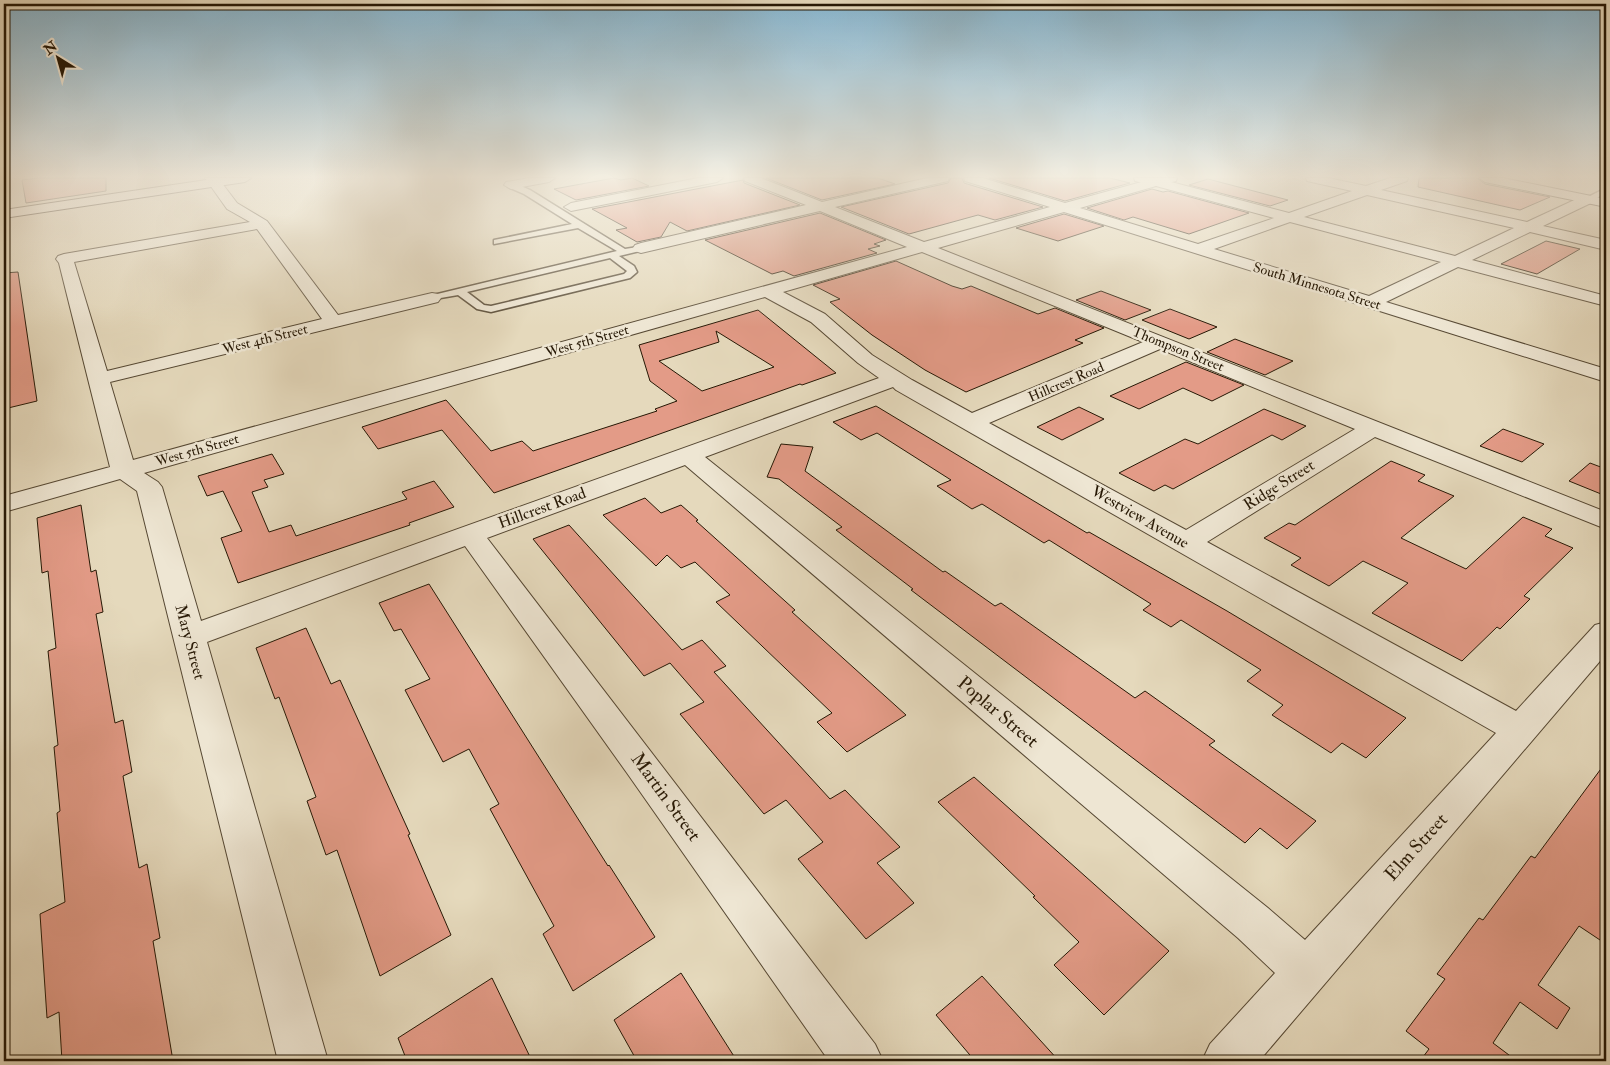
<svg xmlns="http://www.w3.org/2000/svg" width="1610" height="1065" viewBox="0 0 1610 1065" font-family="'IM FELL Double Pica',serif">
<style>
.building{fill:#e39b87;stroke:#261805;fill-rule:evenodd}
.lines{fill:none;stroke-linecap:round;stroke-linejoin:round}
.lane-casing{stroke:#564833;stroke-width:3}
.street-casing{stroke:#564833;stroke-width:2}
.secondary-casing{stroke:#261805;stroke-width:2}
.lane{fill:#eee6d3;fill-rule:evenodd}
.street{fill:#eee6d3;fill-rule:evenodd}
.secondary{fill:#eee6d3;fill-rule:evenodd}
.labels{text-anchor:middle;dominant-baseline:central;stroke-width:5;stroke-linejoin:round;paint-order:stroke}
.far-street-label{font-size:14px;fill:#261805;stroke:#eee6d3}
.street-label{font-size:16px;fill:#261805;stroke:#eee6d3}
.near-street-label{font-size:19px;fill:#261805;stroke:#eee6d3}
</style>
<rect width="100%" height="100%" fill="#e5d9bc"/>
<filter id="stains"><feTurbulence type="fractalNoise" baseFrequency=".004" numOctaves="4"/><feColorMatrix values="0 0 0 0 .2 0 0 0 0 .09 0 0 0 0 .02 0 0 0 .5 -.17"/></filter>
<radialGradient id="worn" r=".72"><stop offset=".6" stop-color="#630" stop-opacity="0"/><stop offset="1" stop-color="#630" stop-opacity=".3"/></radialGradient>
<path class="building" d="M 38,178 L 106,178 L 106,191 L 26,203 L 22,180 Z
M 614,178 L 621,180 L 632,178 L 649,186 L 576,200 L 554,189 Z
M 766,178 L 878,178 L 895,184 L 822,200 Z
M 951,178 L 962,178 L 964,183 L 1043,207 L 995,220 L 978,215 L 909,234 L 841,207 L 948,183 Z
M 989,178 L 1110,178 L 1130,183 L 1065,201 Z
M 1419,178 L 1477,178 L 1485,184 L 1550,197 L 1520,210 L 1418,187 Z
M 1208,179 L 1288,200 L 1270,206 L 1189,185 Z
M 743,180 L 744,183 L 800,205 L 687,231 L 670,222 L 661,237 L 637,242 L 616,230 L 627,228 L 592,209 Z
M 1152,189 L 1163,192 L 1168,191 L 1249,213 L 1189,234 L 1133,217 L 1124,220 L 1087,208 Z
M 820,213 L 886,240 L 874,244 L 880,246 L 868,249 L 877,253 L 794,276 L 783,271 L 772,274 L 705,240 Z
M 1064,214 L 1104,226 L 1058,241 L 1016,228 Z
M 1546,241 L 1580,249 L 1537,274 L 1501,264 Z
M 896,261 L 952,286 L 962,289 L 971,286 L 1038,314 L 1055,308 L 1104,328 L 1075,340 L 1083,343 L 966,392 L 925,370 L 872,335 L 830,302 L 840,299 L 813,285 Z
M 18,272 L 37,401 L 4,409 L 4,273 Z
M 1101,291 L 1151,310 L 1125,320 L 1076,300 Z
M 1170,309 L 1217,327 L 1189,339 L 1142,320 Z
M 758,310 L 836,373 L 802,385 L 800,384 L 494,493 L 442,430 L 378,449 L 362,427 L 446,400 L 491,451 L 522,441 L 533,451 L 657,411 L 655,409 L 677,401 L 650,381 L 639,345 ZM 716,331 L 774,367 L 702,391 L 659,361 L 719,342 Z
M 1235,339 L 1293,361 L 1265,375 L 1207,352 Z
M 1186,362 L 1244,385 L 1212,401 L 1183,388 L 1139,409 L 1110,396 Z
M 876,406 L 1087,533 L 1089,532 L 1227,611 L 1406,718 L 1366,758 L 1342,743 L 1331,753 L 1272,715 L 1283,705 L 1247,681 L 1261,670 L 1181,620 L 1171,627 L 1143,610 L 1151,604 L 1049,540 L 1044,543 L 982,504 L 972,509 L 937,486 L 951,480 L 877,433 L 861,440 L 833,422 Z
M 1079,407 L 1104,419 L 1062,440 L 1037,427 Z
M 1264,409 L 1306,426 L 1282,440 L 1272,435 L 1173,489 L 1165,485 L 1154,491 L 1119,473 L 1185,439 L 1198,444 Z
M 1503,429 L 1544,444 L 1522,462 L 1480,446 Z
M 781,444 L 813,447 L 805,471 L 943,572 L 945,571 L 995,606 L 1001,603 L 1135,698 L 1145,691 L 1215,741 L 1209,745 L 1316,821 L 1287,849 L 1260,828 L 1245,843 L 911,590 L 913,589 L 836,530 L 842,527 L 779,479 L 767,477 Z
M 272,454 L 284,474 L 264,480 L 268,487 L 252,492 L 269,532 L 291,525 L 296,536 L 407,499 L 402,492 L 434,481 L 454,507 L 409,523 L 410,525 L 238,583 L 221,538 L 242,531 L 223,491 L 207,496 L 198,476 Z
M 1391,461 L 1425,475 L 1418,481 L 1454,496 L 1401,538 L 1466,569 L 1523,517 L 1552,529 L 1545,536 L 1573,548 L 1524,596 L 1530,599 L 1500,629 L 1497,627 L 1462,661 L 1372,613 L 1408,583 L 1363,561 L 1329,586 L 1291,565 L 1301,558 L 1264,538 L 1289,523 L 1295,525 Z
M 1590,463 L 1606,469 L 1606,496 L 1569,481 Z
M 645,498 L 661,513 L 681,505 L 698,520 L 696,521 L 795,610 L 792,612 L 906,715 L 847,752 L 817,722 L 832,713 L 716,602 L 730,595 L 695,562 L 681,568 L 667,555 L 656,566 L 603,515 Z
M 81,505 L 91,572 L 96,570 L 103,612 L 96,614 L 115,723 L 123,720 L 132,772 L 123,776 L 139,868 L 147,864 L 160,938 L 153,941 L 173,1061 L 62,1061 L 59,1012 L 47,1018 L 40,914 L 65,902 L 57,813 L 60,811 L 54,747 L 58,745 L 48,651 L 56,648 L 48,571 L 42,573 L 37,518 Z
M 569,525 L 682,650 L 702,640 L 726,666 L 714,672 L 830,799 L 845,790 L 900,847 L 877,863 L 914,903 L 866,939 L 798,859 L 823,842 L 786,800 L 764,814 L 680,714 L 704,702 L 670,663 L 644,676 L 533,539 Z
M 429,584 L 608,866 L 609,865 L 655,937 L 573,991 L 543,934 L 554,926 L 490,809 L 499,804 L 469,749 L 443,762 L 405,690 L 430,679 L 401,629 L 394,631 L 379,603 Z
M 306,628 L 331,684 L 340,680 L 410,834 L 408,835 L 451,935 L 380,976 L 337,850 L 326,855 L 307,801 L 316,797 L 279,697 L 275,699 L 256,648 Z
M 1606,762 L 1606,944 L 1579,926 L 1538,985 L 1570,1008 L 1557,1029 L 1520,1002 L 1493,1043 L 1517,1061 L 1420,1061 L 1429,1049 L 1406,1031 L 1445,979 L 1437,974 L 1479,918 L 1483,920 L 1531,856 L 1535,858 Z
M 974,777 L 1169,951 L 1104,1015 L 1054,965 L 1079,942 L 1033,897 L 1035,896 L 938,802 Z
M 681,973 L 737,1061 L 637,1061 L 614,1020 Z
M 982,976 L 1059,1061 L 975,1061 L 936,1015 Z
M 492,978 L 532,1061 L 407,1061 L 398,1038 Z"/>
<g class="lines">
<defs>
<path id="lane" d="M 508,183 L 514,183 L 530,190 L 625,249 L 644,246 L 644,250 L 619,256 L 634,266 L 637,272 L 630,278 L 491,312 L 477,309 L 458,295 L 429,300 L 429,296 L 617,251 L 578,228 L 494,244 L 494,240 L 572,224 L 524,194 L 508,187 ZM 610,258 L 627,271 L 624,274 L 491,306 L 484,305 L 467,292 Z
M 1606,188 L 1606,193 L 1591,201 L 1584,199 Z"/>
<path id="street" d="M 205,178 L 218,178 L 237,203 L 267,221 L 338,315 L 432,293 L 438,294 L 441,298 L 438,302 L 110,382 L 133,460 L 907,247 L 820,211 L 641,253 L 635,251 L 633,248 L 635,245 L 641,243 L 806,205 L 745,181 L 744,178 L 761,178 L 822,202 L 927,178 L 949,178 L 948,181 L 835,207 L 924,242 L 1050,207 L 965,181 L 964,178 L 983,178 L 1065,203 L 1156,178 L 1289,213 L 1352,191 L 1307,181 L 1306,178 L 1328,178 L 1366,186 L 1390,178 L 1408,178 L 1407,181 L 1381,190 L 1527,222 L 1583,196 L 1593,196 L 1595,199 L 1593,202 L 1543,226 L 1606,240 L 1606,250 L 1530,232 L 1472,260 L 1606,296 L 1606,306 L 1458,267 L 1386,302 L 1606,369 L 1606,382 L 1064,212 L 938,248 L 1606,512 L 1606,529 L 1375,437 L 1207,542 L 1516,711 L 1595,625 L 1606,622 L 1606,654 L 1259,1061 L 1202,1061 L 1210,1044 L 1275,973 L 1238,938 L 685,465 L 487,538 L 875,1044 L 883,1061 L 829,1061 L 627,773 L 465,546 L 207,642 L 328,1061 L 278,1061 L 137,491 L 120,479 L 4,512 L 4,496 L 110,467 L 59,263 L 56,259 L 58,256 L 64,254 L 250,222 L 227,209 ZM 1156,186 L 1274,218 L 1198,244 L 1080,208 ZM 1367,195 L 1514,228 L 1455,256 L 1304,217 ZM 1290,222 L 1441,262 L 1369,296 L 1214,249 ZM 257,229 L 322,319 L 107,371 L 74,262 ZM 922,252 L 1143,342 L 972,413 L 912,380 L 872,355 L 825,314 L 783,292 ZM 765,297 L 811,322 L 858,363 L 879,378 L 201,621 L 162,487 L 158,482 L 144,473 ZM 1160,349 L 1355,429 L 1186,530 L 989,423 ZM 893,387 L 896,390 L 1496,733 L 1305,940 L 1268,908 L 705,457 Z
M 529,178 L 555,178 L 549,182 L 511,189 L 504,185 L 506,182 Z
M 698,178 L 723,178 L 717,182 L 571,211 L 564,207 L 571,203 Z"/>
<path id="secondary" d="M 220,178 L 251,178 L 245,182 L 4,218 L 4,210 Z
M 1134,178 L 1177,178 L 1176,181 L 1156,186 L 1135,181 Z
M 1479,178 L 1503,178 L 1606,199 L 1606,207 L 1485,182 Z"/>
</defs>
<use href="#lane" class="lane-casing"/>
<use href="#street" class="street-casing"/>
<use href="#secondary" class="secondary-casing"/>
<use href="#lane" class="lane"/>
<use href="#street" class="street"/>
<use href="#secondary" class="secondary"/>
</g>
<linearGradient id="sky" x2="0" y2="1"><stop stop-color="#87b6d0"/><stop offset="0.54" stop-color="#f3eee1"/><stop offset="1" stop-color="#f3eee1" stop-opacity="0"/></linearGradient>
<rect width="1610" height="327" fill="url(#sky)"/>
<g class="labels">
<g class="far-street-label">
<text transform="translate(1317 286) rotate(17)">South Minnesota Street</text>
<text transform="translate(265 339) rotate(-14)">West 4th Street</text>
<text transform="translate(587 341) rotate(-16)">West 5th Street</text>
<text transform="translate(1178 349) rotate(22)">Thompson Street</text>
<text transform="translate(1066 382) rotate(-23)">Hillcrest Road</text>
<text transform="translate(197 450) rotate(-16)">West 5th Street</text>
</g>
<g class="street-label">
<text transform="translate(1279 485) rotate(-32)">Ridge Street</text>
<text transform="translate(542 508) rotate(-20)">Hillcrest Road</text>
<text transform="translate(1140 517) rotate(30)">Westview Avenue</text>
<text transform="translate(190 642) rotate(75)">Mary Street</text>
</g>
<g class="near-street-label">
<text transform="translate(998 712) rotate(40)">Poplar Street</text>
<text transform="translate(666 797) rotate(54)">Martin Street</text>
<text transform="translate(1416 847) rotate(-48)">Elm Street</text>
</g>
</g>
<rect width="1610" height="1065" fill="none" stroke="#e5d9bc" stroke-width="20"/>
<rect x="5" y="5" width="1600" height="1055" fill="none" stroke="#261805" stroke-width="2.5"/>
<rect x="10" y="10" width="1590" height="1045" fill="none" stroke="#261805"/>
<g transform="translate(58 58) rotate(323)" stroke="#eee6d3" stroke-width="4" paint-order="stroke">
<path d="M0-4L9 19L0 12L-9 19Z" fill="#261805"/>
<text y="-8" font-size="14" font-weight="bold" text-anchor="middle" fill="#261805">N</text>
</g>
<rect width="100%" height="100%" filter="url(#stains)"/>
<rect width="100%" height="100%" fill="url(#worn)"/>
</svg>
